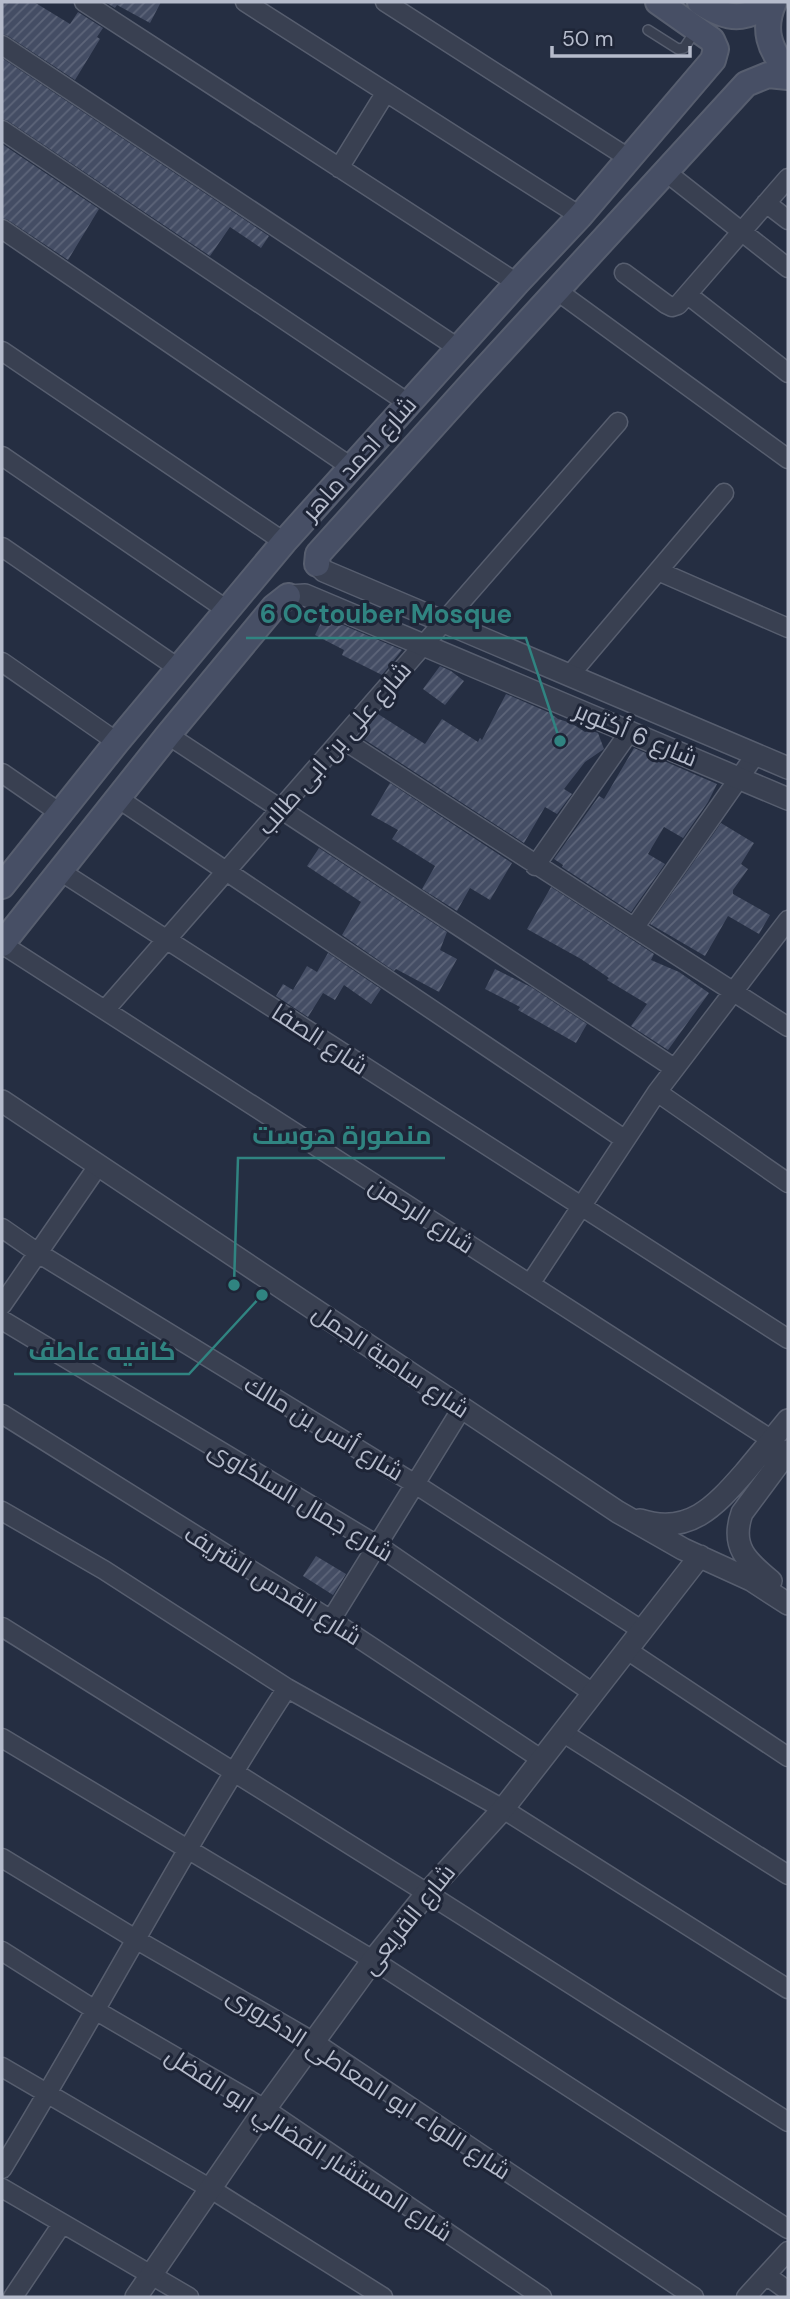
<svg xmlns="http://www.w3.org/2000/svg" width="790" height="2299" viewBox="0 0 790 2299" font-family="'DM Sans',Cairo,sans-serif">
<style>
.building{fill:url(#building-hatch)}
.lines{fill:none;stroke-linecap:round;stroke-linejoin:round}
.service-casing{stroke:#575e6f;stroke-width:12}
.minor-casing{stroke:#575e6f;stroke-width:21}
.tertiary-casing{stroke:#575e6f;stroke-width:24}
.secondary-casing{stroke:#575e6f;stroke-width:28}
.service{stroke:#394051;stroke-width:9}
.minor{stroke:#394051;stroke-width:18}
.tertiary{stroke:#394051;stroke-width:21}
.secondary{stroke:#474f65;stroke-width:24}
.labels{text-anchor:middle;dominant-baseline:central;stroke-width:6;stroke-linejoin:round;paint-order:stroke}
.street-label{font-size:24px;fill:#b6bccc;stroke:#1e2537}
.leader{fill:none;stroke:#308481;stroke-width:2.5}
.callout-dot{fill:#308481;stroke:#1e2537;stroke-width:2.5}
.callout-label{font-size:26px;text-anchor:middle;font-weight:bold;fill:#308481;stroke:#1e2537;stroke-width:6;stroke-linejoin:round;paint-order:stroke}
</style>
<defs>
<pattern id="building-hatch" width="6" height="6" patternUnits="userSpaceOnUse" patternTransform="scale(1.75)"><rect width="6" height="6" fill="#444d64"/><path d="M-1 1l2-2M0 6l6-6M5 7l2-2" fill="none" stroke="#5d6579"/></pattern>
</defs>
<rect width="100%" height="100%" fill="#252e42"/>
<path class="building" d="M 2,2 L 34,2 L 70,24 L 78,12 L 103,28 L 97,37 L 100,39 L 75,80 L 8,36 L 2,34 Z
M 105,2 L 161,2 L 150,23 L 117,5 L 115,8 Z
M 2,58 L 269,236 L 261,248 L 230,227 L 210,256 L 8,121 L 2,119 Z
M 2,144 L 99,209 L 68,260 L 8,220 L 2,218 Z
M 324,617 L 402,650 L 382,675 L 342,655 L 344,650 L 315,635 Z
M 440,666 L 451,671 L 464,681 L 445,705 L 423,689 Z
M 506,694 L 550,713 L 558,719 L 571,723 L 585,732 L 592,731 L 598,733 L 604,749 L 585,762 L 564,789 L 572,794 L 557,814 L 545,807 L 524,843 L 359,736 L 378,714 L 425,744 L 442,719 L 478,742 L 480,738 L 482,740 Z
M 634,748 L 717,784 L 708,802 L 683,838 L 664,827 L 648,854 L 665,864 L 631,912 L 562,867 L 563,865 L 554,859 L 599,796 L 604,799 Z
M 390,783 L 512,863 L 490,900 L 470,888 L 457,911 L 422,889 L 435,866 L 392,839 L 398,830 L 371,815 Z
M 721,823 L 754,843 L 741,864 L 748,869 L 733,890 L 733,894 L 770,915 L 759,934 L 728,916 L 705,956 L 650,924 Z
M 319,848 L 447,932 L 440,950 L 457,959 L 439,992 L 396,969 L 394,971 L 342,935 L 361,902 L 307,866 Z
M 551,887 L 654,954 L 651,960 L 679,972 L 709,993 L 668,1050 L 631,1026 L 647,1004 L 607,980 L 609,978 L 581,959 L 527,929 Z
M 328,953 L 381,989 L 371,1004 L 344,985 L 335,1000 L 323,993 L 308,1017 L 276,996 L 283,984 L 293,990 L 307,966 L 317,972 Z
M 495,969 L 531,987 L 587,1024 L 576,1043 L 518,1010 L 520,1007 L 485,989 Z
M 316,1556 L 346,1574 L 333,1595 L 303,1576 Z"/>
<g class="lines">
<defs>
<path id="service" d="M 648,30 L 678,49 L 684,48 L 696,30"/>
<path id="minor" d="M 84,2 L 517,283
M 245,2 L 580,216
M 385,2 L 630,159
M 2,45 L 458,348
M 2,130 L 408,403
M 339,168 L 386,92
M 666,172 L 788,268
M 766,203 L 788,220
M 2,229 L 351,467
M 624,273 L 666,304 L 672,307 L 678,305 L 788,178
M 556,290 L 788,459
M 688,295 L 788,373
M 2,351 L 284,542
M 2,456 L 227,610
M 2,547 L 178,668
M 658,571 L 788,628
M 2,662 L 117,742
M 569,676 L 724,493
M 168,735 L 674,1068
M 342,739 L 788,1027
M 2,773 L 60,813
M 119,799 L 624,1139
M 535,866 L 630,731
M 60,871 L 788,1339
M 634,928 L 756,754
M 2,944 L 772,1440
M 105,1010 L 618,422
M 657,1092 L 788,1183
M 2,1228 L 38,1253 L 415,1484 L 643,1631
M 530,1284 L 657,1092 L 788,920
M 2,1305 L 98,1166
M 2,1320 L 377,1545 L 593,1693
M 2,1414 L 331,1620 L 541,1759
M 2,1511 L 104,1570 L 287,1688 L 503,1809 L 788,1989
M 331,1620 L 462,1408
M 2,1627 L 427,1893 L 788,2122
M 627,1650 L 788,1757
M 562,1732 L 788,1875
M 2,1738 L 373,1960 L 788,2229
M 2,1858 L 137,1940 L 314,2042 L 694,2297
M 2,1951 L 95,2010 L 265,2109 L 542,2297
M 2,2067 L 211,2189 L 383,2297
M 2,2169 C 99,2010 185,1844 287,1688
M 2,2188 L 189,2297
M 766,2275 L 788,2291
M 13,2297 L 62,2224
M 746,2297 L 788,2251"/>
<path id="tertiary" d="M 317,564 L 324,571 L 788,768
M 288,596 L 305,595 L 788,799
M 2,1101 L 618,1512 L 683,1549 L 751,1580 L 788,1604
M 640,1520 C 690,1536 716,1505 746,1471 C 760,1454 774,1437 788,1420
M 771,1581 C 747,1561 730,1547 742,1513 L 788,1451
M 136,2297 L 265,2109 L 373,1960 L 427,1893 L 503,1809 L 700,1556"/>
<path id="secondary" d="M 700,2 C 728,21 745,21 773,2
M 774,2 C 762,29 769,50 788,71
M 317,564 L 318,554 L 472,383 L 746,84 L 768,75 L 788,77
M 2,886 L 117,742 L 284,542 L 517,283 L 580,216 L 713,60 L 716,49 L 712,40 L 658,2
M 2,944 L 168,735 L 274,607 L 288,596"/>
</defs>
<use href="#service" class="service-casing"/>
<use href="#minor" class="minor-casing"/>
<use href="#tertiary" class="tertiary-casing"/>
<use href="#secondary" class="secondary-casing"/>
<use href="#service" class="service"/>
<use href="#minor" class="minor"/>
<use href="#tertiary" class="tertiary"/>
<use href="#secondary" class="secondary"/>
</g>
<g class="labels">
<g class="street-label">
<text transform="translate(359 458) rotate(-48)">شارع احمد ماهر</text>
<text transform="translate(636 734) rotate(23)">شارع 6 أكتوبر</text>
<text transform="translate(334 748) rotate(-49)">شارع على بن ابى طالب</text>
<text transform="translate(320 1039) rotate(33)">شارع الصفا</text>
<text transform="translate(422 1215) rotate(33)">شارع الرحمن</text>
<text transform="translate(391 1361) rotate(34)">شارع سامية الجمل</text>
<text transform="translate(324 1428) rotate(31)">شارع أنس بن مالك</text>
<text transform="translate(301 1501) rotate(31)">شارع جمال السلكاوى</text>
<text transform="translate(273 1585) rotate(32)">شارع القدس الشريف</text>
<text transform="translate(408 1919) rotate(-51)">شارع القريعى</text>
<text transform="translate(369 2083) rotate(33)">شارع اللواء ابو المعاطى الدكرورى</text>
<text transform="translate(309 2144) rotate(33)">شارع المستشار الفضالي ابو الفضل</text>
</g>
</g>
<path class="leader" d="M560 741L526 638H246M234 1285L238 1158H445M262 1295L189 1374H14"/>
<g class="callout-dot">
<circle cx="560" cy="741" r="7"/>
<circle cx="234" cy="1285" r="7"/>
<circle cx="262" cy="1295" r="7"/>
</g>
<g class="callout-label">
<text x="386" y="623">6 Octouber Mosque</text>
<text x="342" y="1144">منصورة هوست</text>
<text x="102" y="1360">كافيه عاطف</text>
</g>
<rect width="790" height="2299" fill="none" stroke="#b6bccc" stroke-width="7"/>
<path d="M552 46v10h138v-10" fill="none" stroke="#b6bccc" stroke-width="3.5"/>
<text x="562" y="46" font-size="21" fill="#b6bccc" stroke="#1e2537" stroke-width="5" paint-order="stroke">50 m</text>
</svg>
